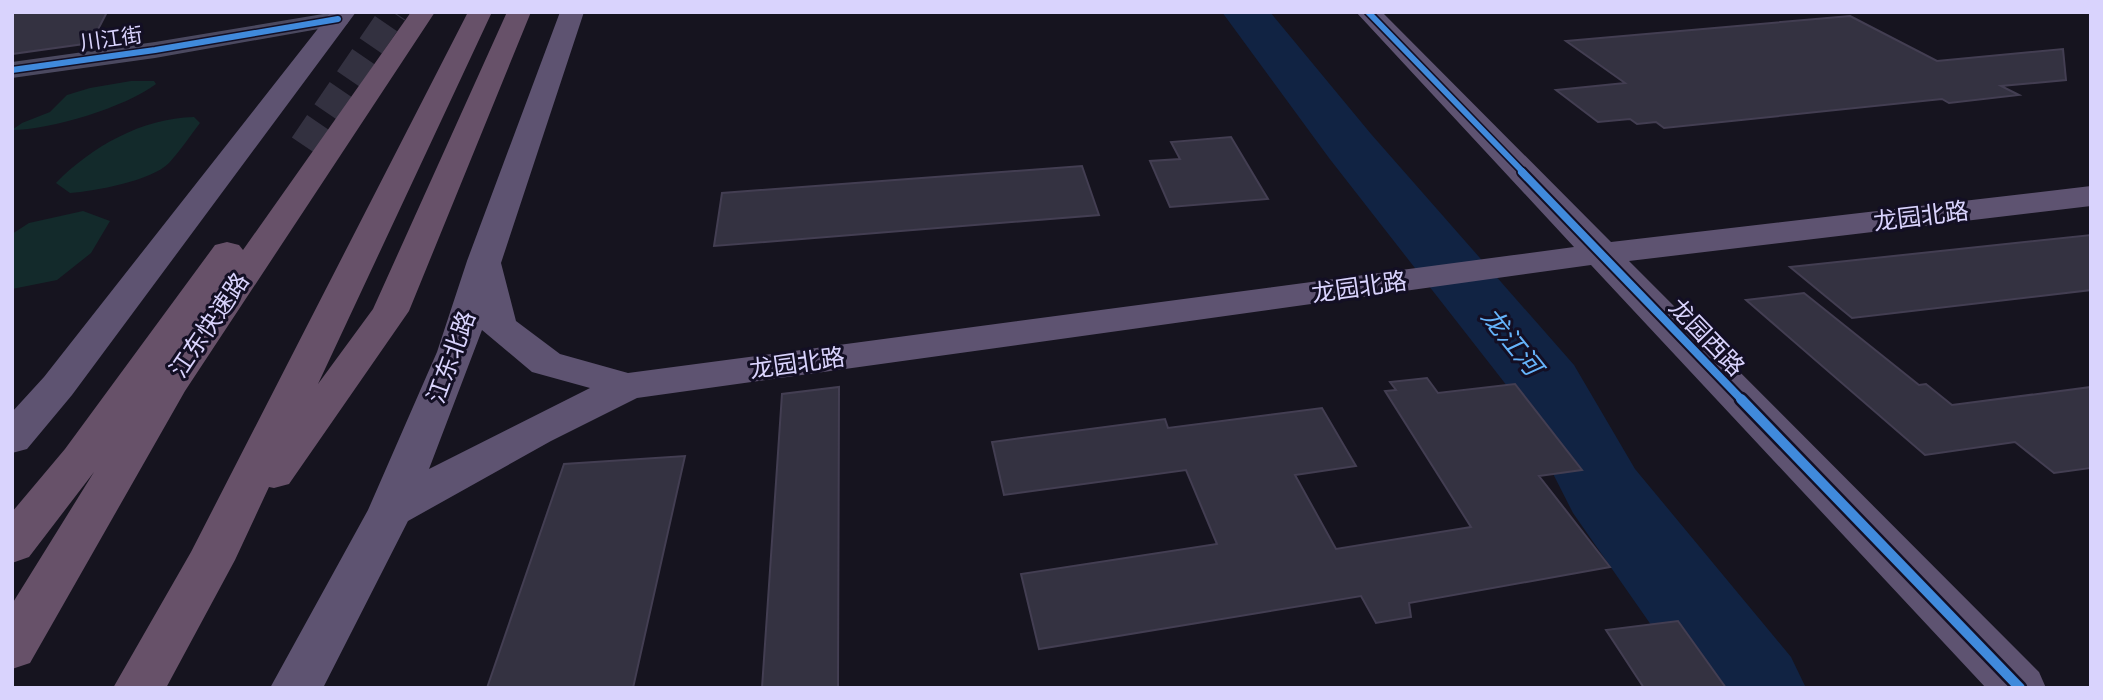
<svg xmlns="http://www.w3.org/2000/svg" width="2103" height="700" viewBox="0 0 2103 700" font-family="Ubuntu,'Noto Sans SC',sans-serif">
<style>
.green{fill:#132a2b}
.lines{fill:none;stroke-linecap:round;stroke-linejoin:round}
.river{fill:#112343;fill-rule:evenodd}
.building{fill:#343241;stroke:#433e52;stroke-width:2}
.highway-tunnel{stroke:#333140;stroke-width:27;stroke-dasharray:27 13;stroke-linecap:butt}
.minor{fill:#4b4960;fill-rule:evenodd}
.major{fill:#5e5371;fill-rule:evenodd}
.highway{fill:#675169;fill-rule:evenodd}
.cycleway-far2-casing{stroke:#130f24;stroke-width:9}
.cycleway-far1-casing{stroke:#130f24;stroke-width:12}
.cycleway-casing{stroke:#130f24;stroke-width:15}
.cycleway-far2{stroke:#408adc;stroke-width:6}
.cycleway-far1{stroke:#408adc;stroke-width:8}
.cycleway{stroke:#408adc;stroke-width:10}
.labels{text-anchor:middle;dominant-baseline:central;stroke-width:6;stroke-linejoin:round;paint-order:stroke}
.far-street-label{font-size:21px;fill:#d9d3fd;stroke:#130f24}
.street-label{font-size:24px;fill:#d9d3fd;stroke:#130f24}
.water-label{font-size:26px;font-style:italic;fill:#65b3fa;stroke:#130f24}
</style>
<rect width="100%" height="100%" fill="#16141f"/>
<path class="green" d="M 131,81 L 154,81 L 156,84 C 126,107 50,130 12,130 L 22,123 L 50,112 L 67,95 L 90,88 Z
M 194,117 L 200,123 C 190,136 180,151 169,163 C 151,181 95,191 70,193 L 56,183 C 91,147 142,118 194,117 Z
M 83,211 L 110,221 L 91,253 L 57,280 L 12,289 L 12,234 L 29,223 Z"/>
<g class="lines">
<path class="river" d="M 1222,12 L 1270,12 L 1371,134 L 1574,365 L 1635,469 L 1791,657 L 1806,688 L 1695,688 L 1573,513 L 1511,391 L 1329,158 Z"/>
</g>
<path class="building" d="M 12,12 L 107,12 L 91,43 L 12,54 Z
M 1850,16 L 1937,61 L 2063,49 L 2066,80 L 2001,86 L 2019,95 L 1949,103 L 1942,99 L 1664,128 L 1656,122 L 1637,124 L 1630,119 L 1598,122 L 1556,90 L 1625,83 L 1566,41 Z
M 1231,137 L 1268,199 L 1170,207 L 1150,161 L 1180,159 L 1171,142 Z
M 1082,166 L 1099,215 L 714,246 L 722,193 Z
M 2091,235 L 2091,290 L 1852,318 L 1790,267 Z
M 1804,293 L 1919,385 L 1926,384 L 1952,405 L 2091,387 L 2091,468 L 2054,473 L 2015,442 L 1925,455 L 1746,300 Z
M 1427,378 L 1438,393 L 1515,384 L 1582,470 L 1539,476 L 1610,567 L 1409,603 L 1411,617 L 1376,623 L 1361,596 L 1039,649 L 1021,574 L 1217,544 L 1186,470 L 1004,495 L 992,442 L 1165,419 L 1168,428 L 1322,408 L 1356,466 L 1295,475 L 1336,549 L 1471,527 L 1385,391 L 1396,390 L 1390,382 Z
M 839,387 L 838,688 L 762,688 L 782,394 Z
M 685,456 L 633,688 L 487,688 L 564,464 Z
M 1678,621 L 1726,688 L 1644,688 L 1606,630 Z"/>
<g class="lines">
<path class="highway-tunnel" d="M 303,145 L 394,12"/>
<path class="minor" d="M 335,12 L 347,14 L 350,19 L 347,24 L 155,58 L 12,78 L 12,62 L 155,42 Z"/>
<path class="major" d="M 331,12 L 356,12 L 72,395 L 27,449 L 12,453 L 12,412 L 44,377 Z
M 560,12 L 584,12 L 501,263 L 516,321 L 560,354 L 628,373 L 1574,247 L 1356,12 L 1382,12 L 1611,242 L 2091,186 L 2091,206 L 1629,261 L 2039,672 L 2046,688 L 1986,688 L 1591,265 L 637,398 L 551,441 L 408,521 L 323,688 L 270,688 L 368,510 L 437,352 L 467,261 ZM 482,330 L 532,372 L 590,388 L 429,469 Z"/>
<path class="highway" d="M 411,12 L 435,12 L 185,391 L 30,663 L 12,669 L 12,604 L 94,472 L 29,557 L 12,563 L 12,512 L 65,449 L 215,245 L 227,242 L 239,245 L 243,250 Z
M 468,12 L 492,12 L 318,384 L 373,309 L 507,12 L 531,12 L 409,311 L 289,484 L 274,488 L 269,487 L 235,560 L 166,688 L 113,688 L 191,552 Z"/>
<defs>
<path id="cycleway-far2" d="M 1368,12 L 1524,173
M 12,70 L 155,50 L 338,19"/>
<path id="cycleway-far1" d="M 1522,172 L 1743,401"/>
<path id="cycleway" d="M 1741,399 L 2020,688"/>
</defs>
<use href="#cycleway-far2" class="cycleway-far2-casing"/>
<use href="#cycleway-far1" class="cycleway-far1-casing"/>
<use href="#cycleway" class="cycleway-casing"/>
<use href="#cycleway-far2" class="cycleway-far2"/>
<use href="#cycleway-far1" class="cycleway-far1"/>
<use href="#cycleway" class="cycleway"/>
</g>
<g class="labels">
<g class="far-street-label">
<text transform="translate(111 38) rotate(-8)">川江街</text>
</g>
<g class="street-label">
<text transform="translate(1921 216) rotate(-7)">龙园北路</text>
<text transform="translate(1359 287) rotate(-8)">龙园北路</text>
<text transform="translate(209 325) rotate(-56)">江东快速路</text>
<text transform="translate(1707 337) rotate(46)">龙园西路</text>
<text transform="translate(451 357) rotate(-70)">江东北路</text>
<text transform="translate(797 363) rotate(-8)">龙园北路</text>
</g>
<g class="water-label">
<text transform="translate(1512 341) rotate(51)">龙江河</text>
</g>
</g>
<rect width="2103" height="700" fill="none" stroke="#d9d3fd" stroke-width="28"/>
</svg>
